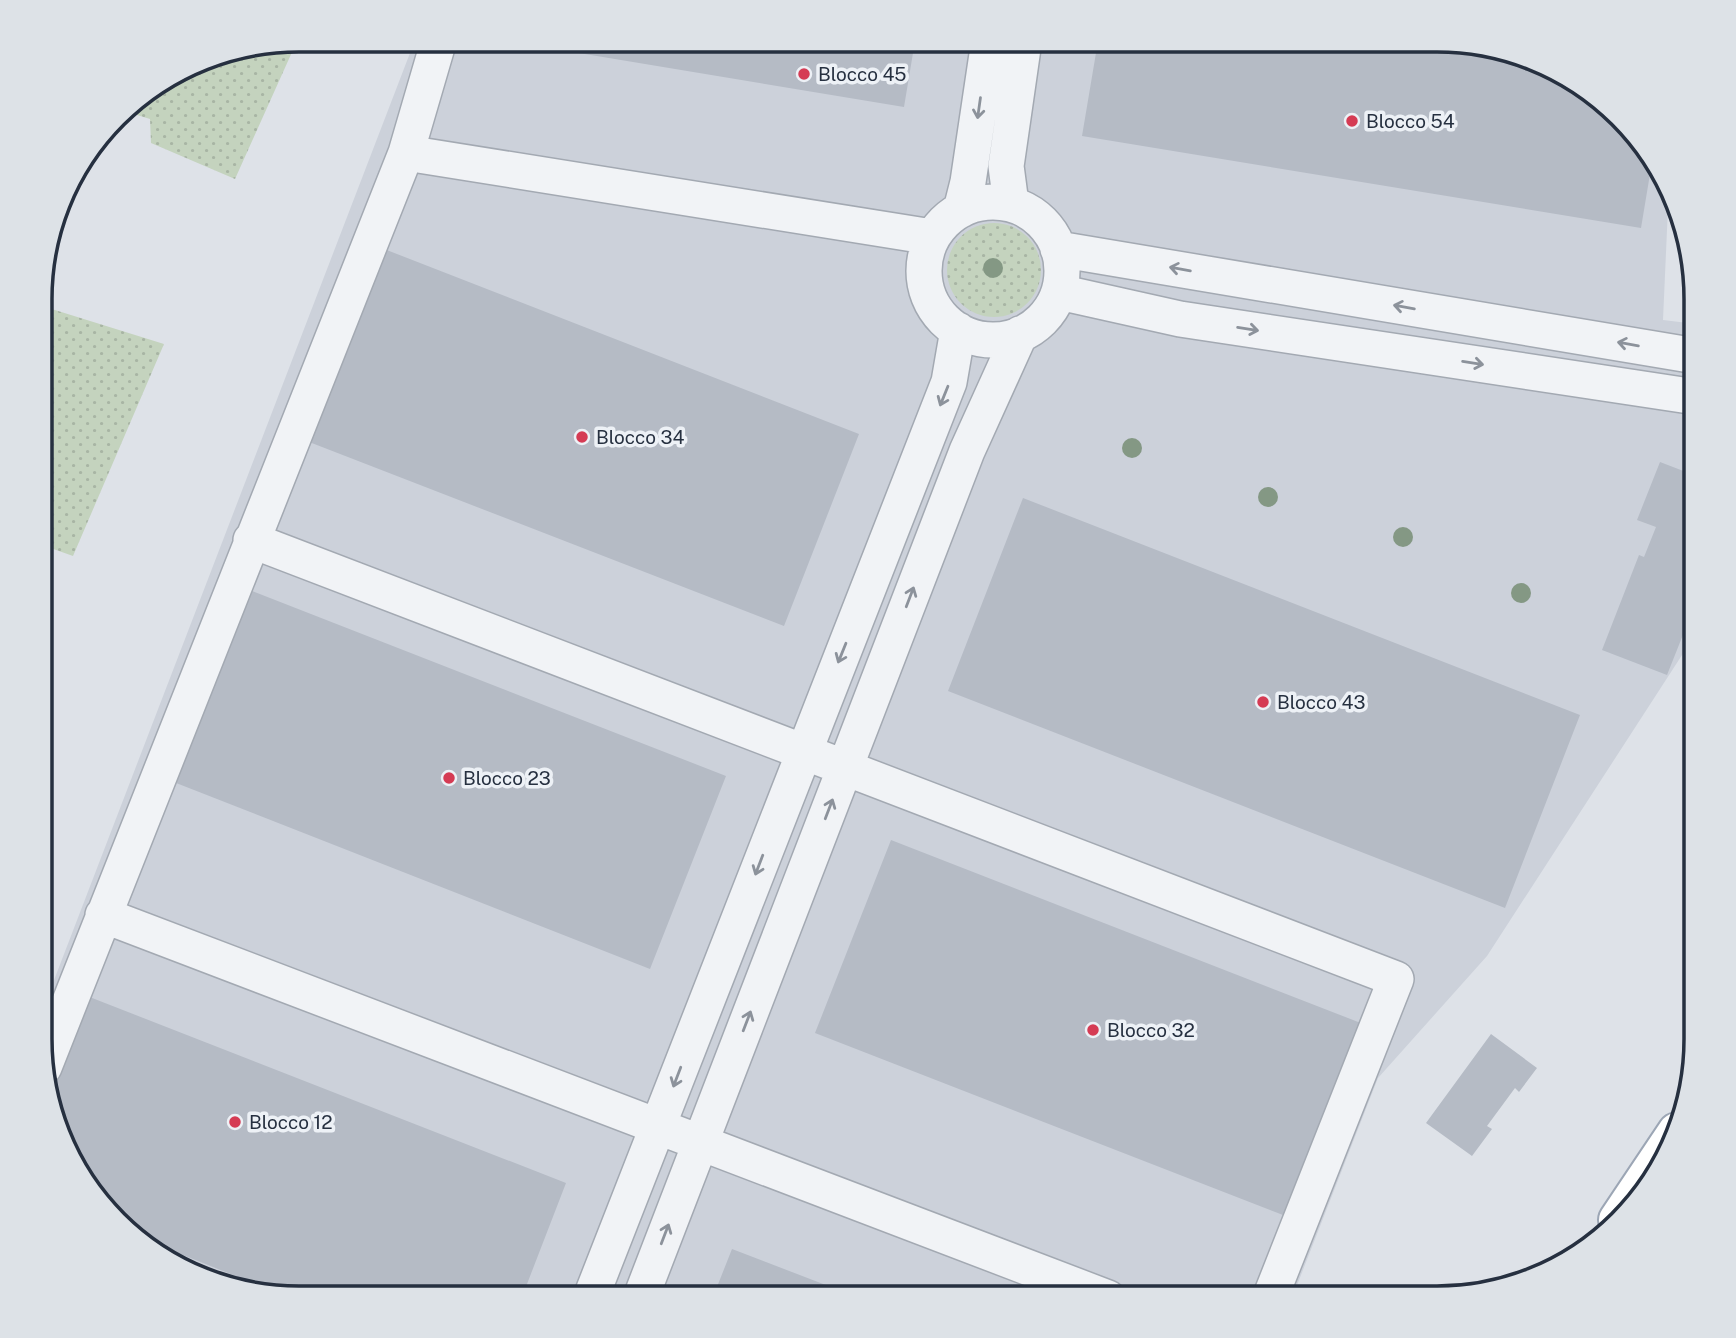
<svg xmlns="http://www.w3.org/2000/svg" width="1736" height="1338" viewBox="0 0 1736 1338" font-family="'Public Sans',sans-serif">
<style>
.built{fill:#ccd1da}
.grass{fill:url(#grass-dots)}
.building{fill:#b5bbc5}
.lines{fill:none;stroke-linecap:round;stroke-linejoin:round}
.minor-casing{stroke:#a3a9b2;stroke-width:38}
.major-casing{stroke:#9ca6b5;stroke-width:42}
.minor{stroke:#f1f3f6;stroke-width:35}
.major{stroke:#fff;stroke-width:38}
.tree{fill:#849884}
.oneway{stroke:#8c929b}
.poi-dot{fill:#d53b54;stroke:#edf1f6;stroke-width:2.5}
.labels{text-anchor:middle;dominant-baseline:central;stroke-width:7;stroke-linejoin:round;paint-order:stroke}
.poi-label{font-size:19px;fill:#263040;stroke:#edf1f6;text-anchor:start}
.rim{fill:none;stroke:#263040;stroke-width:3.5}
</style>
<defs>
<pattern id="grass-dots" width="8" height="8" patternUnits="userSpaceOnUse" patternTransform="scale(1.75)"><rect width="8" height="8" fill="#c4d3be"/><path d="M2 2h.1M6 6h.1" fill="none" stroke="#a8b5a4" stroke-width="1.8" stroke-linecap="round"/></pattern>
</defs>
<rect width="100%" height="100%" fill="#dee2e8"/>
<path class="built" d="M 415,40 L 1453,41 L 1536,60 L 1608,105 L 1669,185 L 1663,320 L 1696,324 L 1695,635 L 1487,956 L 1378,1078 L 1292,1298 L 283,1297 L 200,1278 L 128,1233 L 67,1154 L 41,1056 L 41,1014 Z"/>
<path class="grass" d="M 297,41 L 235,179 L 151,143 L 150,119 L 124,111 L 129,104 L 216,54 Z
M947 270a47 47 0 1 1 94 0a47 47 0 1 1-94 0Z
M 42,306 L 164,344 L 73,556 L 42,545 Z"/>
<path class="building" d="M 501,40 L 915,41 L 904,107 Z
M 1098,41 L 1453,41 L 1536,60 L 1608,105 L 1652,162 L 1641,228 L 1082,136 Z
M 379,247 L 859,434 L 784,626 L 304,440 Z
M 1696,448 L 1696,602 L 1667,675 L 1602,650 L 1639,555 L 1644,557 L 1656,527 L 1637,520 L 1660,462 L 1686,472 Z
M 1023,498 L 1580,715 L 1505,908 L 948,691 Z
M 247,589 L 726,776 L 650,969 L 171,781 Z
M 891,840 L 1371,1027 L 1296,1220 L 815,1033 Z
M 87,996 L 566,1183 L 522,1297 L 288,1297 L 128,1233 L 67,1154 L 50,1091 Z
M 1491,1034 L 1537,1068 L 1519,1092 L 1515,1088 L 1487,1126 L 1492,1129 L 1472,1156 L 1426,1123 Z
M 732,1249 L 857,1297 L 713,1297 Z"/>
<g class="lines">
<defs>
<path id="minor" d="M 406,153 L 932,237
M924 271a69 69 0 1 1 138 0a69 69 0 1 1-138 0Z
M 1011,204 L 1006,166 L 1024,41
M 961,210 L 968,182 L 989,41
M 1058,249 L 1696,356
M 1059,292 L 1180,319 L 1696,397
M 251,540 L 1396,979 L 1270,1298
M 103,915 L 1108,1298
M 44,1067 L 406,153 L 439,40
M 591,1297 L 949,382 L 958,330
M 641,1297 L 967,451 L 1020,334"/>
<path id="major" d="M 1618,1220 L 1677,1132"/>
</defs>
<use href="#minor" class="minor-casing"/>
<use href="#major" class="major-casing"/>
<use href="#minor" class="minor"/>
<use href="#major" class="major"/>
</g>
<g class="tree">
<circle cx="993" cy="268" r="10"/>
<circle cx="1132" cy="448" r="10"/>
<circle cx="1268" cy="497" r="10"/>
<circle cx="1403" cy="537" r="10"/>
<circle cx="1521" cy="593" r="10"/>
</g>
<defs><path id="oneway-shaft" d="M-6 0H5M1.5-3L5.5 0L1.5 3" fill="none" stroke-width="1.6" stroke-linecap="round" stroke-linejoin="round" transform="scale(1.75)"/></defs>
<g class="oneway">
<use href="#oneway-shaft" transform="translate(979 108) rotate(98)"/>
<use href="#oneway-shaft" transform="translate(1180 269) rotate(-170)"/>
<use href="#oneway-shaft" transform="translate(1404 307) rotate(-170)"/>
<use href="#oneway-shaft" transform="translate(1248 329) rotate(9)"/>
<use href="#oneway-shaft" transform="translate(1628 344) rotate(-170)"/>
<use href="#oneway-shaft" transform="translate(1473 363) rotate(9)"/>
<use href="#oneway-shaft" transform="translate(944 396) rotate(112)"/>
<use href="#oneway-shaft" transform="translate(910 597) rotate(-69)"/>
<use href="#oneway-shaft" transform="translate(842 653) rotate(112)"/>
<use href="#oneway-shaft" transform="translate(829 809) rotate(-69)"/>
<use href="#oneway-shaft" transform="translate(759 865) rotate(111)"/>
<use href="#oneway-shaft" transform="translate(747 1021) rotate(-69)"/>
<use href="#oneway-shaft" transform="translate(677 1077) rotate(111)"/>
<use href="#oneway-shaft" transform="translate(665 1234) rotate(-69)"/>
</g>
<g class="poi-dot">
<circle cx="804" cy="74" r="7"/>
<circle cx="1352" cy="121" r="7"/>
<circle cx="582" cy="437" r="7"/>
<circle cx="1263" cy="702" r="7"/>
<circle cx="449" cy="778" r="7"/>
<circle cx="1093" cy="1030" r="7"/>
<circle cx="235" cy="1122" r="7"/>
</g>
<g class="labels">
<g class="poi-label">
<text x="818" y="74">Blocco 45</text>
<text x="1366" y="121">Blocco 54</text>
<text x="596" y="437">Blocco 34</text>
<text x="1277" y="702">Blocco 43</text>
<text x="463" y="778">Blocco 23</text>
<text x="1107" y="1030">Blocco 32</text>
<text x="249" y="1122">Blocco 12</text>
</g>
</g>
<path d="M0 0H1736V1338H0ZM299 52H1437A247 247 0 0 1 1684 299V1039A247 247 0 0 1 1437 1286H299A247 247 0 0 1 52 1039V299A247 247 0 0 1 299 52Z" fill="#dde2e7" fill-rule="evenodd"/>
<path class="rim" d="M299 52H1437A247 247 0 0 1 1684 299V1039A247 247 0 0 1 1437 1286H299A247 247 0 0 1 52 1039V299A247 247 0 0 1 299 52Z"/>
</svg>
